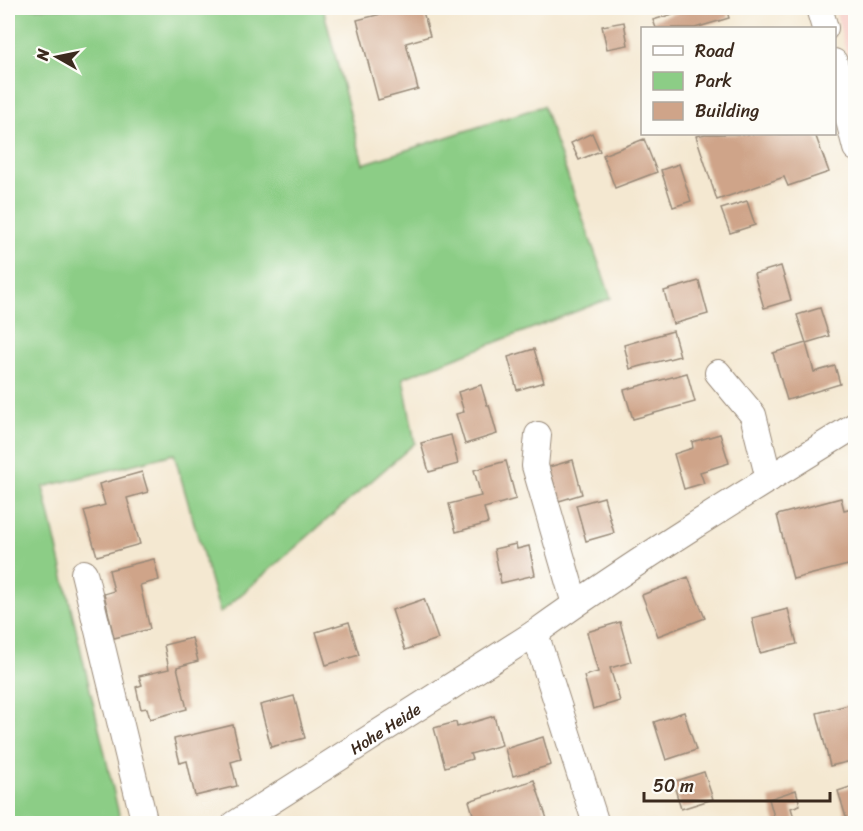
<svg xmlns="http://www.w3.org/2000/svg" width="863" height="831" viewBox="0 0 863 831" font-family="Sriracha,sans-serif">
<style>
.built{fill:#f7d0ca}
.green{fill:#8ccd86;stroke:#647c52;stroke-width:1.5}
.building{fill:#cfa489}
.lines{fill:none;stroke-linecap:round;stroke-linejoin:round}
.minor-casing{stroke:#988978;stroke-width:28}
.minor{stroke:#fff;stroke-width:26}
.labels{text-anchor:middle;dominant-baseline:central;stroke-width:4.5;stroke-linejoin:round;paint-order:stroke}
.street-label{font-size:16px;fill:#3b2a1e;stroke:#fdfcf7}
</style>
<rect width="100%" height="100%" fill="#fdfcf7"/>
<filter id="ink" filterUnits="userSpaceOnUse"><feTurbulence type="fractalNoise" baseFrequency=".0167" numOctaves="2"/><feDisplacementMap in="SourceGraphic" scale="12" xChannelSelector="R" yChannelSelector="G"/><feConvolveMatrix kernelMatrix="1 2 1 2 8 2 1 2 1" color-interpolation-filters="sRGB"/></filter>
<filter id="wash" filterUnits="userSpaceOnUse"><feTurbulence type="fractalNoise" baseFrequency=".008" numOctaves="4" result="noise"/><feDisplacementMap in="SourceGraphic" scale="24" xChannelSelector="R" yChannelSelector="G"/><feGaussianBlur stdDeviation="1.35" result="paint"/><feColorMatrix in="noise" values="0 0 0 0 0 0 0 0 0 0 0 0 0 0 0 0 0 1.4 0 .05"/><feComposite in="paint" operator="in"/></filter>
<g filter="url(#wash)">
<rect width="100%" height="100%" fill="#f4e8d1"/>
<path class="built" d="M 835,8 L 855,8 L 855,88 Z"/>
<path class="green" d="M 8,8 L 323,8 L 363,164 L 543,106 L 611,298 L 403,378 L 415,443 L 220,613 L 174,454 L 43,487 L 121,823 L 8,823 Z"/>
<g id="blocks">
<path class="building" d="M 405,8 L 422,8 L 430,36 L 406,43 L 418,89 L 378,100 L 357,20 Z
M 685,8 L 726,8 L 729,18 L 695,28 L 656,28 L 653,20 L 686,10 Z
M 624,22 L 628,45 L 607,49 L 602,26 Z
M 592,133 L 600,151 L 579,160 L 571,143 Z
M 705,134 L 815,134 L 829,172 L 788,186 L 784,177 L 717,200 L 696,136 Z
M 644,139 L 657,172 L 615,188 L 603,155 Z
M 679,164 L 691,201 L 673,207 L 661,170 Z
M 747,201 L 755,225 L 730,233 L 721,209 Z
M 781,266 L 791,300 L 764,308 L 754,274 Z
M 699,281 L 708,314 L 673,324 L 664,291 Z
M 820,308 L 829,336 L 806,343 L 814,372 L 835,366 L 840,384 L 787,400 L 773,353 L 806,343 L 797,315 Z
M 673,331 L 680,356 L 630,369 L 624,345 Z
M 534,349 L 544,382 L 517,390 L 508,357 Z
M 687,373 L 695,402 L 633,419 L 624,390 Z
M 481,385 L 487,405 L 489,405 L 497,434 L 465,444 L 456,414 L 464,412 L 458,392 Z
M 720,434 L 729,463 L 700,472 L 704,483 L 684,489 L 674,454 L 693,448 L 692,442 Z
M 451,435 L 458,464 L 429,472 L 421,443 Z
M 573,460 L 582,494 L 559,501 L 549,467 Z
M 506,461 L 516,499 L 484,508 L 488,523 L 456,532 L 449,504 L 481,496 L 474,470 Z
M 142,472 L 148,492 L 127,498 L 140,544 L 97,556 L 84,511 L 105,505 L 99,484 Z
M 604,497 L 614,533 L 586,541 L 576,505 Z
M 841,498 L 844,510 L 856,507 L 856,563 L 793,579 L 777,515 Z
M 516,544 L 517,549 L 529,546 L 535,575 L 501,583 L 494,549 Z
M 154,559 L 159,580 L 140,585 L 150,629 L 114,638 L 104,594 L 114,591 L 109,570 Z
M 688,577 L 705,618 L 658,636 L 642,595 Z
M 424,599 L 438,639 L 405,650 L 392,610 Z
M 788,609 L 797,644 L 760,653 L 752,618 Z
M 349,622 L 359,655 L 326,665 L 316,632 Z
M 620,622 L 631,662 L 610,668 L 620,701 L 593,709 L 584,676 L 598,672 L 587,632 Z
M 192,638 L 198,661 L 177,667 L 187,709 L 150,719 L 147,708 L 141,709 L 136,687 L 142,685 L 139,676 L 169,669 L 164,645 Z
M 294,696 L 305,738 L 271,747 L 260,705 Z
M 856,703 L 856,760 L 830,766 L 817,713 Z
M 684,712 L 696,750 L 666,760 L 654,722 Z
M 494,716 L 502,745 L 470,754 L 472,759 L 445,767 L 434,728 L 456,722 L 457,727 Z
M 233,725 L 241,759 L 231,762 L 237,786 L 195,796 L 187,761 L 180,763 L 174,739 Z
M 543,737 L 551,765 L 513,776 L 505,749 Z
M 704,772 L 713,799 L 681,809 L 673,782 Z
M 534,780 L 547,819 L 533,824 L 476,824 L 469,801 Z
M 856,785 L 856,824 L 848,824 L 838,791 Z
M 796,790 L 800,805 L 791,808 L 796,824 L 776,824 L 769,799 Z"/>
</g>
</g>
<g filter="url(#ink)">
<use href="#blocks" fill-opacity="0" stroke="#988978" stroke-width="1.5"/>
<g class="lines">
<defs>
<g id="minor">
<path d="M 819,8 L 825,28"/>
<path d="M 834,62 L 856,148"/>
<path d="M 718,373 L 753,415 L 769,479"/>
<path d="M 538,435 L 535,466 L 575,604"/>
<path d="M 84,573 L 145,824"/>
<path d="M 535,633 L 596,824"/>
<path id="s1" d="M 235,824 L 535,633 C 638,559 747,492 856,425"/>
</g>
</defs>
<use href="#minor" class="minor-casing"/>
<use href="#minor" class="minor"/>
</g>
</g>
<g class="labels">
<g class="street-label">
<text stroke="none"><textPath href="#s1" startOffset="178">Hohe Heide</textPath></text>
</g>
</g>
<rect width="863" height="831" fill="none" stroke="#fdfcf7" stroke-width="30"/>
<rect x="641" y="27" width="195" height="108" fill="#fdfcf7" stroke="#afa8a0" stroke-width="1.5"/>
<rect x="653" y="46" width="30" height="9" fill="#ffffff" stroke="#afa8a0" stroke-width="1.5"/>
<text x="695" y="57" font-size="18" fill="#3b2a1e">Road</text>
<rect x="653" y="72" width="30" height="18" fill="#8ccd86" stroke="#afa8a0" stroke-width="1.5"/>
<text x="695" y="87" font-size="18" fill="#3b2a1e">Park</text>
<rect x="653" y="102" width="30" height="18" fill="#cfa489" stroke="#afa8a0" stroke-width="1.5"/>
<text x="695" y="117" font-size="18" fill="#3b2a1e">Building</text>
<g transform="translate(57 57) rotate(279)" stroke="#fdfcf7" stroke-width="4.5" paint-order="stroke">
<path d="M0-4.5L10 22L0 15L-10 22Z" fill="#3b2a1e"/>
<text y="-9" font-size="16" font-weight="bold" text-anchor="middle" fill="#3b2a1e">N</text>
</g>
<path d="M644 792v9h186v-9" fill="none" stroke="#3b2a1e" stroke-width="3"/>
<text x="653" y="792" font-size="18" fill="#3b2a1e" stroke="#fdfcf7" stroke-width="4.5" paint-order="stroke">50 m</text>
</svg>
